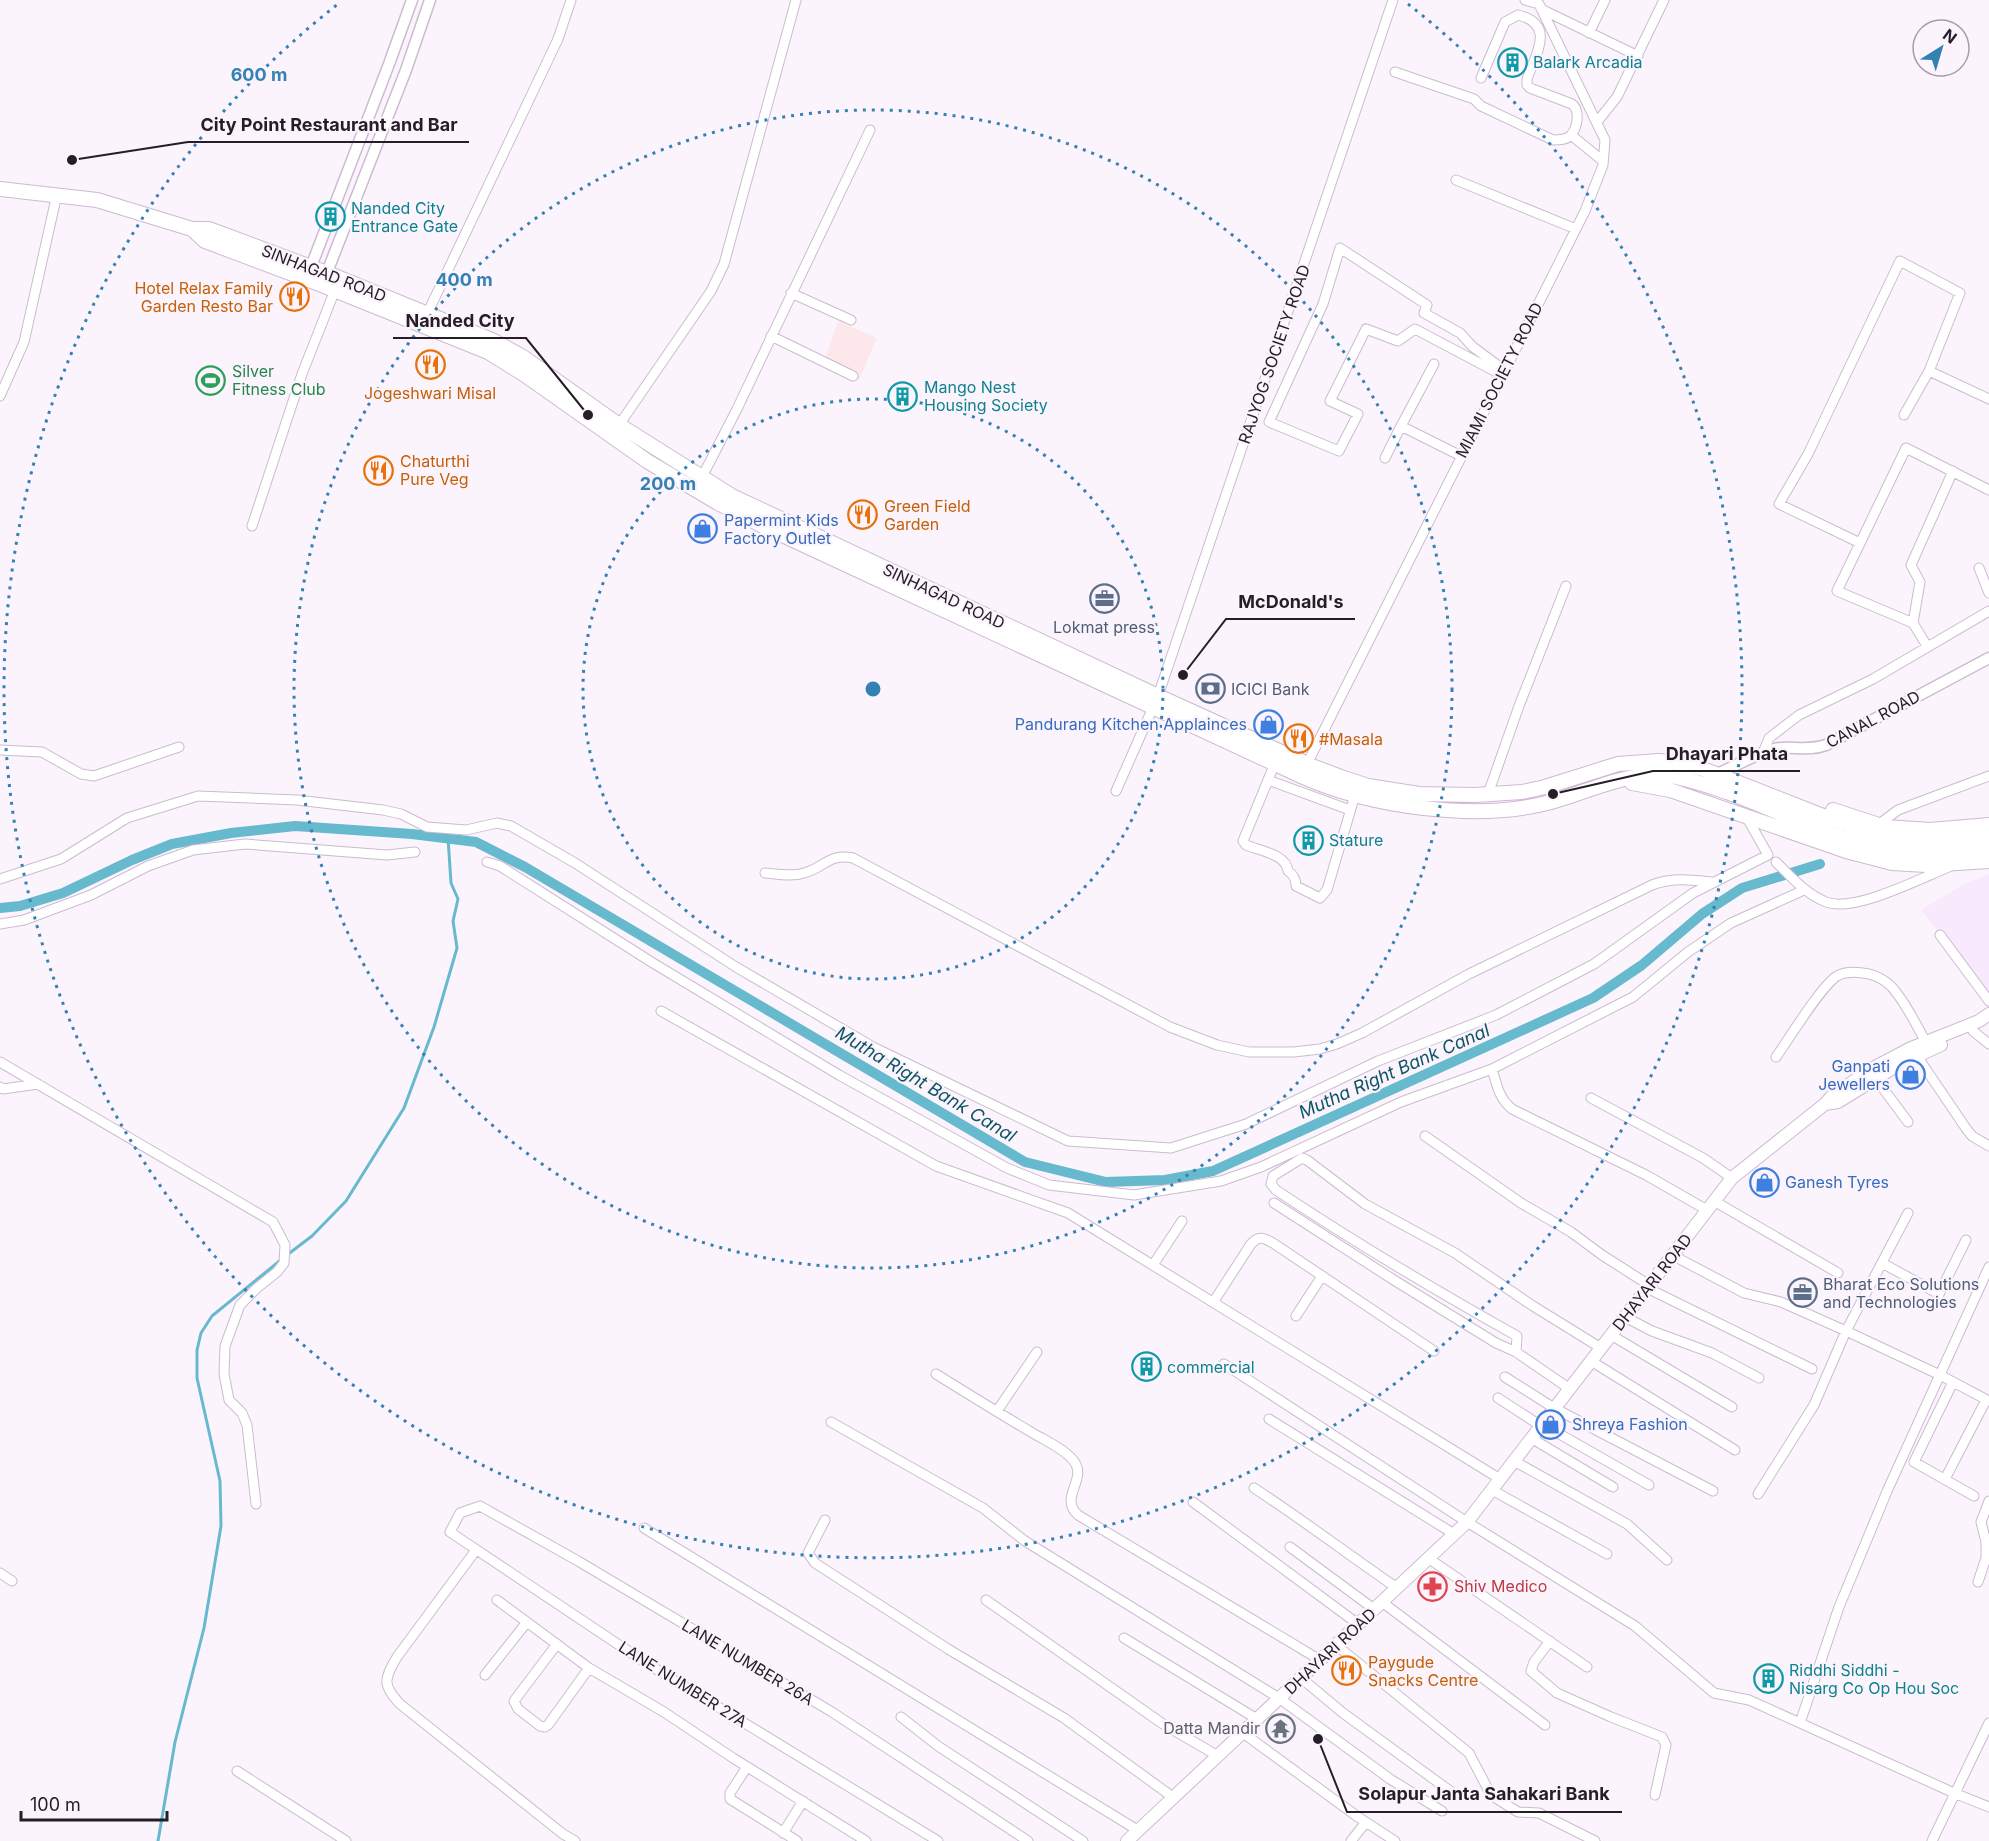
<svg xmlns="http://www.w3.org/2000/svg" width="1989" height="1841" viewBox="0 0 1989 1841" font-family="Inter,sans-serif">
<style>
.industrial{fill:#fce7eb}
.built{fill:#f8e9fc}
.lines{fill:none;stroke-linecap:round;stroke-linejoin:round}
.stream{stroke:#67b9ce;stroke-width:3}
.canal{stroke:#67b9ce;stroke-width:10}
.minor-casing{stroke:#cdbad2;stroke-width:11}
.tertiary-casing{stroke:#cdbad2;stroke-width:13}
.secondary-casing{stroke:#cdbad2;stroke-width:14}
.primary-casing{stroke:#cdbad2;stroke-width:16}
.minor{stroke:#fff;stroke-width:9}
.tertiary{stroke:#fff;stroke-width:10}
.secondary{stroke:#fff;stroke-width:12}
.primary{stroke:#fff;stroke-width:14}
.ring{fill:none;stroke:#3481b3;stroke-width:3;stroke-dasharray:3 6}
.labels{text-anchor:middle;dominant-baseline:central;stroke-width:4.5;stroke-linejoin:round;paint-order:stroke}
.culture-label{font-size:16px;fill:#0d838f;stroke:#fcf4fd;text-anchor:start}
.street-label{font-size:16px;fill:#251e27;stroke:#fcf4fd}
.food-label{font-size:16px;fill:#c56008;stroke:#fcf4fd;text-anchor:start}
.leisure-label{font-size:16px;fill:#27864d;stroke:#fcf4fd;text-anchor:start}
.shop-label{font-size:16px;fill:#366cbe;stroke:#fcf4fd;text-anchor:start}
.service-label{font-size:16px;fill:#4e5e75;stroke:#fcf4fd;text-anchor:start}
.health-label{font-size:16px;fill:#be3a42;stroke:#fcf4fd;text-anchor:start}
.worship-label{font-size:16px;fill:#5b616d;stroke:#fcf4fd;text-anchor:end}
.water-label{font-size:18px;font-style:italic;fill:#0e5564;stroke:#fcf4fd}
.centre{fill:#3481b3;stroke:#fcf4fd;stroke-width:3}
.ring-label{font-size:18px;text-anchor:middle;font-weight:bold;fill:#3481b3;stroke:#fcf4fd;stroke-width:4.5;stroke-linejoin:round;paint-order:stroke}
.leader{fill:none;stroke:#251e27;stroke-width:2}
.callout-dot{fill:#251e27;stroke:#fcf4fd;stroke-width:2}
.callout-label{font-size:18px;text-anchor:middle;font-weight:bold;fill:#251e27;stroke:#fcf4fd;stroke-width:4.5;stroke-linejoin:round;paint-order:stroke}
</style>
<rect width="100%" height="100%" fill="#fcf4fd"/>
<path class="industrial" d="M 838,321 L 877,338 L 859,380 L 824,362 Z"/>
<path class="built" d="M 1989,874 L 1989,995 L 1921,910 L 1964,884 Z"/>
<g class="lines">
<path class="stream" d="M 287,1255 L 312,1236 L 346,1201 L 404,1108 L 434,1027 L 457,948 L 453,921 L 458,899 L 451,883 L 448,838
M 158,1841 L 175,1742 L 204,1628 L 221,1526 L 220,1481 L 197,1378 L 197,1350 L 201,1333 L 212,1316 L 282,1259"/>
<path class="canal" d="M 0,908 L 20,906 L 63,893 L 132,860 L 172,844 L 231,833 L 295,826 L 412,834 L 476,842 L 525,867 L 1025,1162 L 1106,1182 L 1165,1180 L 1213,1171 L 1593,998 L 1642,965 L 1702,914 L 1742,888 L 1820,864"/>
<defs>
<path id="minor" d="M 1541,9 L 1638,56
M 1589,33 L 1605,0
M 1395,72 L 1474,99 L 1481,106 L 1553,140 C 1559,140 1567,140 1571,135 C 1578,127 1580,110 1572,104 L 1530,88 L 1527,85 L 1527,79 C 1536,54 1556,24 1518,15 L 1505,22 L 1481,78
M 1597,122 L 1617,97 L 1664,0
M 1571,135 L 1603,161
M 1456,180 L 1576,229
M 791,293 L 851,320
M 427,314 L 558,39 L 571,0
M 771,336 L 853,376
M 1434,364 L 1401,426 L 1461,456
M 1502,375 L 1415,329 L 1398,341 L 1366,329 L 1330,401 L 1358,414 L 1339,451 L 1269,422 L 1323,304 L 1340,248 L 1427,305 L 1424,313 L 1460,333 L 1473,347 L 1504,370
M 0,396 L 24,342 L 57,194
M 1904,415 L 1929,371
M 619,425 L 711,291 L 724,264 L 796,0
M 1385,458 L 1401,426
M 702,477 L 737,409 L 870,130
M 252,526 L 302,374 L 335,290
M 1860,543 L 1779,504 L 1808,454 L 1900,261 L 1960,293 L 1929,371 L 1989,399
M 1979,568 L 1989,593
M 1913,623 L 1920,582 L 1911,565 L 1953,471
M 1927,646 L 1913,623 L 1837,591 L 1906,448 L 1989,490
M 0,750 L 42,752 L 81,774 L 94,776 L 179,747
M 1763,753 L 1769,738 L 1799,715 L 1873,679 L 1989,611
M 1275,763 L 1243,841 L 1246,845 C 1260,851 1286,854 1288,871 C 1294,875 1296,879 1296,886 L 1320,898 L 1327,890 L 1355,795
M 1307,764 L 1585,211 L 1603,165 L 1605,140 L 1539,4 L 1525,0
M 1268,780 L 1350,810
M 1116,791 L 1158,696 L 1393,0
M 1488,794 L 1519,706 L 1566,586
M 1878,825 L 1898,810 L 1989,776
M 487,862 L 500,866 L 653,963 L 839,1075 L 1007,1168 L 1049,1185 L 1134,1195 L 1221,1181 L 1261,1167 L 1401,1102 L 1492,1069
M 1776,862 C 1791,877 1806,894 1826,902 C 1854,913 1921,878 1949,867
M 765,873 C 777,874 792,877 804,873 C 824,868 829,853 853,858 L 1170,1027 L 1217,1045 L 1249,1052 L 1294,1052 L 1320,1049 L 1337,1044 L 1362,1033 L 1469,974 L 1652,885 C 1673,877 1692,880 1714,882
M 0,879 L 61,859 L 127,818 L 198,796 L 297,800 L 383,810 L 401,814 L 427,827 L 466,830 L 497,823 L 511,826 L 575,863 L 736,967 L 873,1047 L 1068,1141 L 1171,1148 L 1246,1124 L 1378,1061 L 1496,1015 L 1594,964 L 1693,893 L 1768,855 L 1746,816
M 0,924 L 24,920 L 91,895 L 148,866 L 193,850 L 245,844 L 387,855 L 415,852
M 1940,935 L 1989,1001
M 661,1011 L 936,1166 L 1068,1213 L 1500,1479
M 1973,1031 L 1989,1044
M 1915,1053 L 1965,1127 L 1972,1136 L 1989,1146
M 1776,1057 C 1789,1039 1821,986 1837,976 C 1846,971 1859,972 1869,974 C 1881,977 1891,984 1898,995 C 1909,1009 1917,1027 1926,1042
M 0,1062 L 273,1222 L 285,1245 L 284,1263 L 277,1272 L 257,1288 L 240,1305 L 225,1346 L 224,1374 L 229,1400 L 242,1413 L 247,1425 L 256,1504
M 1876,1079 L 1908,1122
M 0,1087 L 3,1089 L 38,1084
M 1591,1098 L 1703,1158 L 1732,1178
M 1425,1136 L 1521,1203 L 1571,1232 L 1602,1255 L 1649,1285 L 1651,1290 L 1812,1369
M 1714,1201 L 1838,1273
M 1274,1203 L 1397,1282 L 1496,1343 L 1516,1352
M 1707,1210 L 1646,1175 L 1512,1109 C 1499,1098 1497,1086 1492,1069 L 1633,997 L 1688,952 L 1731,923 L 1804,890
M 1672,1255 L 1744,1293 L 1781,1302 L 1846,1331 L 1940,1375 L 1989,1401
M 1882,1263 L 1939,1294 L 1966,1240
M 1153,1265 L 1182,1221
M 1214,1301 L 1251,1244 C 1259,1235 1264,1238 1273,1243 L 1434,1351
M 1296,1316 L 1322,1276
M 1625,1317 L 1652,1331 L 1712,1353 L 1759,1378
M 1611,1335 L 1732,1407
M 1591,1361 L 1735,1450
M 1224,1364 L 1467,1522 L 1635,1626 L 1714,1693 L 1749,1700 L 1800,1723 L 1839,1607 L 1888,1489 L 1989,1267
M 936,1374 C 968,1394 999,1413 1031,1432 C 1044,1440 1063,1448 1073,1460 C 1089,1479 1058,1497 1078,1515 L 1320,1660
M 1505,1377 L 1554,1408 L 1713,1491
M 1953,1382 L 1914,1462 L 1974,1496
M 1570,1389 L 1516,1352 L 1517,1336 C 1435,1290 1354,1242 1276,1190 L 1271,1184 L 1273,1176 L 1302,1158 L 1307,1160 L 1365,1204 L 1455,1253 L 1533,1306 L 1601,1348
M 1498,1398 L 1541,1426
M 997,1411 L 1037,1352
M 1269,1419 L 1454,1534
M 831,1422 L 983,1508 L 1025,1541 L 1279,1698 L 1390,1779 L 1442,1811
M 1542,1424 L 1649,1485
M 1531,1438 L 1613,1487
M 1514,1461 L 1627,1524 L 1667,1560
M 1945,1479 L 1986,1400
M 1254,1488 C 1303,1520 1349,1555 1397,1588
M 1492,1490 L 1607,1554
M 1758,1494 L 1814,1405 L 1846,1331 L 1908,1213
M 1193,1502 L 1358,1624
M 825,1520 L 808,1553 L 815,1563 L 948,1649 L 1064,1718 L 1174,1798
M 644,1528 L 1139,1831
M 1290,1547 L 1374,1609
M 476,1550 L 397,1657 C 384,1679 382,1685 400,1704 L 563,1834 L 575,1841
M 1428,1558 L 1587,1667
M 0,1573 L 12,1581
M 1978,1582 L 1986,1558 L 1986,1542 L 1981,1522 L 1989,1501
M 497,1600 L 589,1668 L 664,1712 L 733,1758 L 866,1841
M 986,1600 L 1163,1724 L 1218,1756
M 1382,1602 L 1545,1725
M 1124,1638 L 1257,1719
M 1550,1641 L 1534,1662 L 1531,1671 L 1557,1693 L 1611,1717 L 1662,1737 L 1666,1745 L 1655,1795
M 557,1644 L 514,1701 L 518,1709 L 540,1726 L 545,1727 L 548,1725 L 589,1668
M 1336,1645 L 1469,1753 L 1491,1795 L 1518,1812 L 1539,1813 L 1595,1841
M 485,1675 L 527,1622
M 1301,1678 L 1343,1713 L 1450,1791
M 901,1717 L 938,1746 L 1083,1841
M 1800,1723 L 1954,1793 L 1989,1807
M 1243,1733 L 1358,1817 L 1395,1841
M 747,1767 L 730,1793 L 730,1799 L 797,1841
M 237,1771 L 346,1841
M 783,1833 L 803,1801
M 938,1841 L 646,1663 L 450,1532 L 460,1513 L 480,1506 L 578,1561 L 832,1712 L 1028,1841
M 1351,1841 L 1366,1822
M 1932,1841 L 1989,1723"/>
<path id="tertiary" d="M 309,272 L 389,64 L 412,0
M 324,280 L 406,70 L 430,0
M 1717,774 C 1736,766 1755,754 1774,749 C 1792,745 1806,752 1826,745 L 1989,658"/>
<path id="secondary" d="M 1825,1104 L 1838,1102 L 1898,1065 L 1941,1045
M 1127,1841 L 1467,1522 L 1732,1178 L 1825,1104 L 1833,1095 L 1875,1067 L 1911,1048 L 1979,1021 L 1989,1014"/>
<path id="primary" d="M 0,189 L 97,200 L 192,229 L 209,229 L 327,273 L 494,341 L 523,357 L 619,425 L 732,496 L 1158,696 L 1312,766 L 1341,777 L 1368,786 L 1419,794 L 1475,795 L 1522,792 L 1545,787 L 1618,764 L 1658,761 L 1674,762 L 1703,769 L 1818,814 L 1885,838 L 1929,844 L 1989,837
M 192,229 L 205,241 L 322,285 L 488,352 L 525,375 L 647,461 L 718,503 L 765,527 L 1301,776 C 1370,807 1477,822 1551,802 C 1588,792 1626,772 1665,775 C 1687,778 1706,785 1727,792 C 1779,811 1830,838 1885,849 C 1921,856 1954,850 1989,847
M 1632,783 L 1670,790 L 1846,851 L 1892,863 L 1926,865 L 1989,861
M 1833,810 L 1885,827 L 1930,830 L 1989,825"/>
</defs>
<use href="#minor" class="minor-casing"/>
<use href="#tertiary" class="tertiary-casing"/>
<use href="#secondary" class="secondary-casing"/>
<use href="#primary" class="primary-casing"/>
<use href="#minor" class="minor"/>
<use href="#tertiary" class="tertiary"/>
<use href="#secondary" class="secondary"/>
<use href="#primary" class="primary"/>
</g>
<g class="ring">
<circle cx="873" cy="689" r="290"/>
<circle cx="873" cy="689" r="579"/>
<path d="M1408 4A869 869 0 1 1 338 4"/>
</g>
<defs>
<symbol id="building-ring" viewBox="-11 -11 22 22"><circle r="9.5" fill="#fcf4fd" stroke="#0f9aa8" stroke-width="1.5"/><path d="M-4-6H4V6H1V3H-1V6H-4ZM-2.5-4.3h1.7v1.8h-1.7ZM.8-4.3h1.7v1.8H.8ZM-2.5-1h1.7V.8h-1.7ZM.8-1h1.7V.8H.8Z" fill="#0f9aa8"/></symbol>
<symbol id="restaurant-ring" viewBox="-11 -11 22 22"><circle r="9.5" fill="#fcf4fd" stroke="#e8710a" stroke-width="1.5"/><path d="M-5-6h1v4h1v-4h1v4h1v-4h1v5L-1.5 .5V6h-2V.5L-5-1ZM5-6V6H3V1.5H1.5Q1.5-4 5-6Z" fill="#e8710a"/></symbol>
<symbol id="stadium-ring" viewBox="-11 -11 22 22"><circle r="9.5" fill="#fcf4fd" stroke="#2e9e5b" stroke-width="1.5"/><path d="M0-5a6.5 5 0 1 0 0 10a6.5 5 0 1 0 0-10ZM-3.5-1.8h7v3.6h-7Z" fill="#2e9e5b"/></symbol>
<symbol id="shop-ring" viewBox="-11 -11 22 22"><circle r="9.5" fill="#fcf4fd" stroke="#3f7fe0" stroke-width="1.5"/><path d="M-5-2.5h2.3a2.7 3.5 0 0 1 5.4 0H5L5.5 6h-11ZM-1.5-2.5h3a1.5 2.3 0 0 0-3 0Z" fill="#3f7fe0"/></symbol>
<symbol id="office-ring" viewBox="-11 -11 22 22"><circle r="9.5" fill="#fcf4fd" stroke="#5c6f8a" stroke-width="1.5"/><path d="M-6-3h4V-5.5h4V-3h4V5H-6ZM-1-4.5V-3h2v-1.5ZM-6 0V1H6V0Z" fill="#5c6f8a"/></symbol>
<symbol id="bank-ring" viewBox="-11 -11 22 22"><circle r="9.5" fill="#fcf4fd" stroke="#5c6f8a" stroke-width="1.5"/><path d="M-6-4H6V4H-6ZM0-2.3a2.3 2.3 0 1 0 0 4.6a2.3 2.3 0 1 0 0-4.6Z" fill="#5c6f8a"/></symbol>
<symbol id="pharmacy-ring" viewBox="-11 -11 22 22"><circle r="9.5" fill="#fcf4fd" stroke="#e0444e" stroke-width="1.5"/><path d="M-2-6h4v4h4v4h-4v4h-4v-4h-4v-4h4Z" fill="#e0444e"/></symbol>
<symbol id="temple-ring" viewBox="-11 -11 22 22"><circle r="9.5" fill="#fcf4fd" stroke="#6b7280" stroke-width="1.5"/><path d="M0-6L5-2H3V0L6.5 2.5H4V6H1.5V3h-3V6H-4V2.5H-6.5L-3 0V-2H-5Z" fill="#6b7280"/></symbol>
</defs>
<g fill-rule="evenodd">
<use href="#building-ring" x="1496" y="46" width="33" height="33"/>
<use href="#building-ring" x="314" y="200" width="33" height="33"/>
<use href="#restaurant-ring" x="278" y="280" width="33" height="33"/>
<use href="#restaurant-ring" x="414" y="348" width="33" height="33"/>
<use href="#stadium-ring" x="194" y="364" width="33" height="33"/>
<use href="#building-ring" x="886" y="380" width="33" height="33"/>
<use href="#restaurant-ring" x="362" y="454" width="33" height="33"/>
<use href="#restaurant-ring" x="846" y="498" width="33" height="33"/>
<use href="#shop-ring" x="686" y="512" width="33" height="33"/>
<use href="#office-ring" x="1088" y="582" width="33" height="33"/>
<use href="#bank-ring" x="1194" y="672" width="33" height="33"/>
<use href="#shop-ring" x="1252" y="708" width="33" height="33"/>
<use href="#restaurant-ring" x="1282" y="722" width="33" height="33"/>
<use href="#building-ring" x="1292" y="824" width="33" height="33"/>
<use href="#shop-ring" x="1894" y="1058" width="33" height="33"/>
<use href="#shop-ring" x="1748" y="1166" width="33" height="33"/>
<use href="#office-ring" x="1786" y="1276" width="33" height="33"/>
<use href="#building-ring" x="1130" y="1350" width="33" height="33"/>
<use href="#shop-ring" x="1534" y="1408" width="33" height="33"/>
<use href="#pharmacy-ring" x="1416" y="1570" width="33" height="33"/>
<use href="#restaurant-ring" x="1330" y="1654" width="33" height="33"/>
<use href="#building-ring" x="1752" y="1662" width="33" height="33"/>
<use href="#temple-ring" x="1264" y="1712" width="33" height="33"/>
</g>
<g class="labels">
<g class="culture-label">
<text x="1533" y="62">Balark Arcadia</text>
<text x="351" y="208">Nanded City<tspan x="351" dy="18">Entrance Gate</tspan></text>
<text x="924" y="387">Mango Nest<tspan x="924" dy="18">Housing Society</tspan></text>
<text x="1329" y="840">Stature</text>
<text x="1167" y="1367">commercial</text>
<text x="1789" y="1670">Riddhi Siddhi -<tspan x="1789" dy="18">Nisarg Co Op Hou Soc</tspan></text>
</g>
<g class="street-label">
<text transform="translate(324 273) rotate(21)">SINHAGAD ROAD</text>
<text transform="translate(1274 354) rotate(-71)">RAJYOG SOCIETY ROAD</text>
<text transform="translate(1499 380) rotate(-63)">MIAMI SOCIETY ROAD</text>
<text transform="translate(944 596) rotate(25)">SINHAGAD ROAD</text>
<text transform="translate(1873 719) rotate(-28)">CANAL ROAD</text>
<text transform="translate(1652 1282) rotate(-52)">DHAYARI ROAD</text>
<text transform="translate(1330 1651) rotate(-43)">DHAYARI ROAD</text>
<text transform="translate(748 1662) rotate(31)">LANE NUMBER 26A</text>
<text transform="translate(683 1684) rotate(32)">LANE NUMBER 27A</text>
</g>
<g class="food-label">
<text x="273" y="288" text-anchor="end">Hotel Relax Family<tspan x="273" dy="18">Garden Resto Bar</tspan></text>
<text x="430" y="393" text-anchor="middle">Jogeshwari Misal</text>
<text x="400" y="461">Chaturthi<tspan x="400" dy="18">Pure Veg</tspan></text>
<text x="884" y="506">Green Field<tspan x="884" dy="18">Garden</tspan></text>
<text x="1319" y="739">#Masala</text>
<text x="1368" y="1662">Paygude<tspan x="1368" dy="18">Snacks Centre</tspan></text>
</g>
<g class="leisure-label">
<text x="232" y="371">Silver<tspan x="232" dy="18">Fitness Club</tspan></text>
</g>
<g class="shop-label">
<text x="724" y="520">Papermint Kids<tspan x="724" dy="18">Factory Outlet</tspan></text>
<text x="1247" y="724" text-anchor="end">Pandurang Kitchen Applainces</text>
<text x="1890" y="1066" text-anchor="end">Ganpati<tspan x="1890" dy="18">Jewellers</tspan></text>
<text x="1785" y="1182">Ganesh Tyres</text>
<text x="1572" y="1424">Shreya Fashion</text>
</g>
<g class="service-label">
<text x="1104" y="627" text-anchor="middle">Lokmat press</text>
<text x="1231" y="689">ICICI Bank</text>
<text x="1823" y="1284">Bharat Eco Solutions<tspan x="1823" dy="18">and Technologies</tspan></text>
</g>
<g class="health-label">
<text x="1454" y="1586">Shiv Medico</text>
</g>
<g class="worship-label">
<text x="1260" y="1728">Datta Mandir</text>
</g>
<g class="water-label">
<text transform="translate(1394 1071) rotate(-24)">Mutha Right Bank Canal</text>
<text transform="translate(926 1084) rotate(31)">Mutha Right Bank Canal</text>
</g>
</g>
<circle cx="873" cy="689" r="9" class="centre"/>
<g class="ring-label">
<text x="259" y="81">600 m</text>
<text x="464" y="286">400 m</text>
<text x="668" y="490">200 m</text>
</g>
<path class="leader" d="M72 160L188 142H469M588 415L526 338H393M1183 675L1226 619H1355M1553 794L1653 771H1800M1318 1739L1347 1812H1622"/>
<g class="callout-dot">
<circle cx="72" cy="160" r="6"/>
<circle cx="588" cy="415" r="6"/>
<circle cx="1183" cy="675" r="6"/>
<circle cx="1553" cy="794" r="6"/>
<circle cx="1318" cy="1739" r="6"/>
</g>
<g class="callout-label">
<text x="329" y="131">City Point Restaurant and Bar</text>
<text x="460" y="327">Nanded City</text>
<text x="1291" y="608">McDonald's</text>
<text x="1727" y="760">Dhayari Phata</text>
<text x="1484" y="1800">Solapur Janta Sahakari Bank</text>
</g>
<g transform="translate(1941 48) rotate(37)"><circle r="28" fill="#fcf4fd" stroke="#a69ea7" stroke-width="1.5"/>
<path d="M0-4.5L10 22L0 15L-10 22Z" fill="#3481b3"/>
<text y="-9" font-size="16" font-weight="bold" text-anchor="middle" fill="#251e27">N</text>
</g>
<path d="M21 1811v9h146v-9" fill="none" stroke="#251e27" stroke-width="3"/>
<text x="30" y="1811" font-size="18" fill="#251e27" stroke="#fcf4fd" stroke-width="4.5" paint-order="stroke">100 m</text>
</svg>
